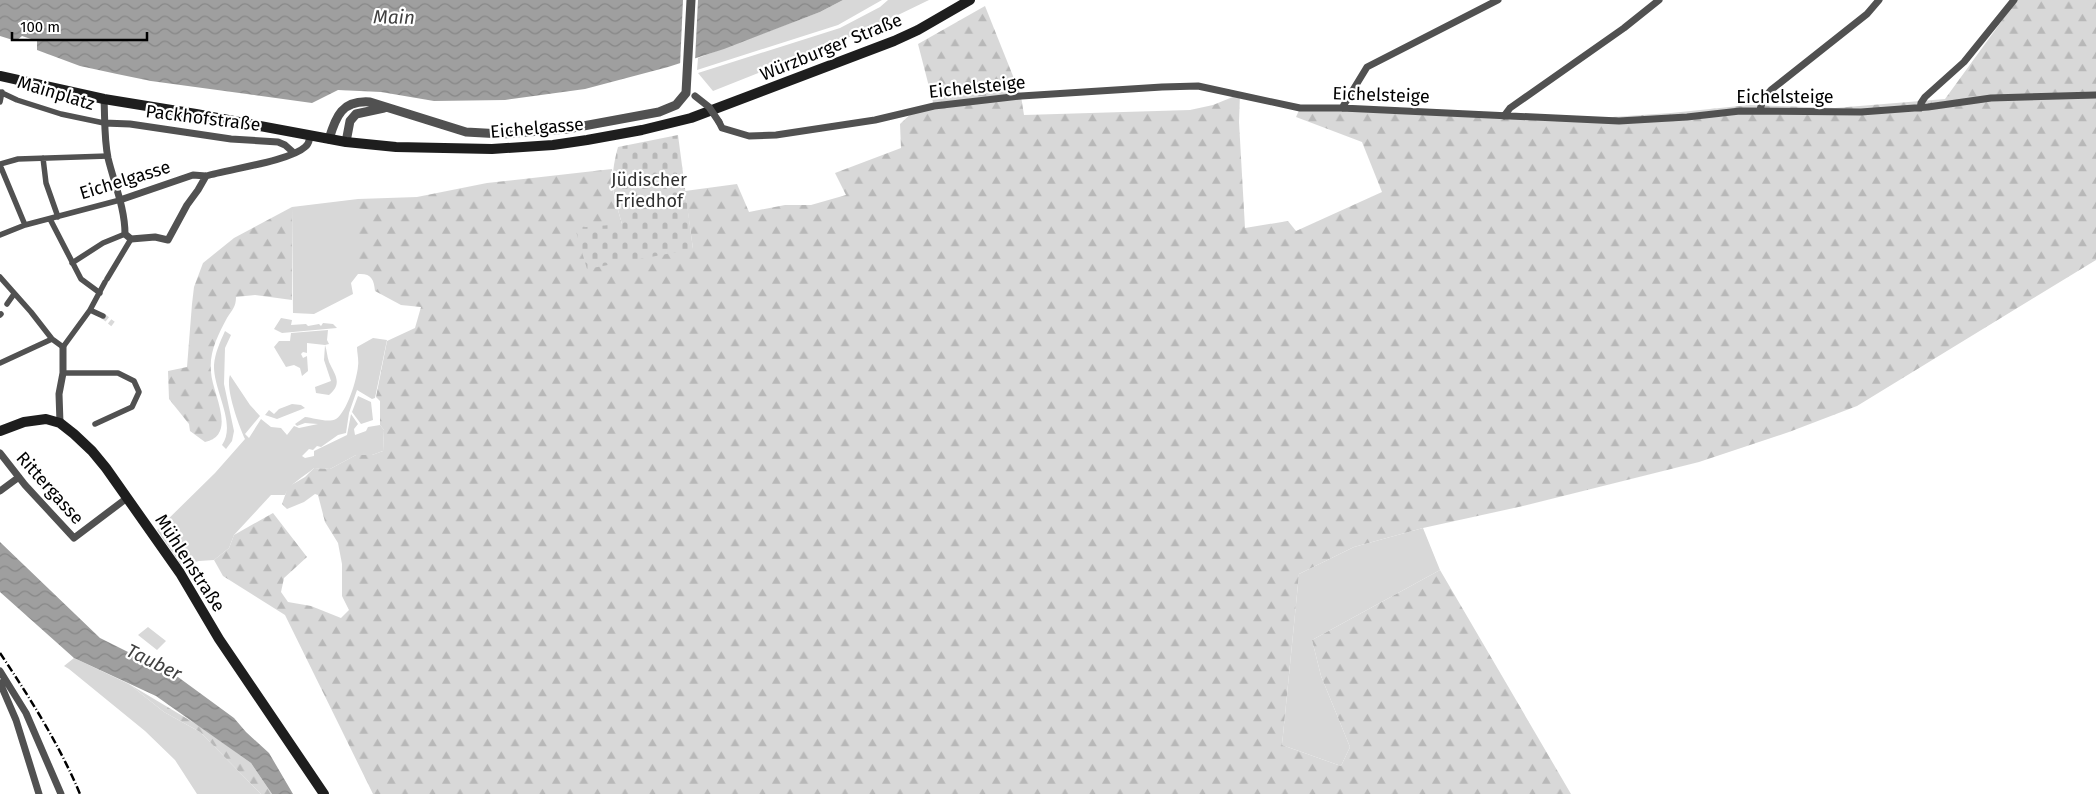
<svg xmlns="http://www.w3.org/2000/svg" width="2096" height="794" viewBox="0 0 2096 794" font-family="'Fira Sans',sans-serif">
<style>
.green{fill:#d8d8d8}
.forest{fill:url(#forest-firs)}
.cemetery{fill:url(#cemetery-stones)}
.water{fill:url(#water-waves)}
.pier{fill:#fff}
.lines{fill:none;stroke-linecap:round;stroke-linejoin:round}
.pedestrian-tunnel{stroke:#d9d9d9;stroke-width:5.5;stroke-dasharray:5.5 3;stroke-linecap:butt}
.pedestrian{stroke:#515151;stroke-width:5.5}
.minor{stroke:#515151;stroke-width:7}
.tertiary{stroke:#515151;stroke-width:9}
.secondary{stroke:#1e1e1e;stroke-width:10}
.rail{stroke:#000;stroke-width:2.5;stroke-dasharray:8 2.5 1 2.5;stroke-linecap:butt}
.minor-bridge{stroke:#515151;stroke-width:7}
.labels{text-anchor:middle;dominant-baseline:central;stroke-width:4.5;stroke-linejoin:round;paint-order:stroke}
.street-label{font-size:18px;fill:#000;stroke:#fff}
.park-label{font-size:18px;fill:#2f2f2f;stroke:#fff}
.water-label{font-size:19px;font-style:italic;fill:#404040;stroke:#fff}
</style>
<defs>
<pattern id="forest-firs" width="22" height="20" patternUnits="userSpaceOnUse" patternTransform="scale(1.25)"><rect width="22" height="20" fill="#d8d8d8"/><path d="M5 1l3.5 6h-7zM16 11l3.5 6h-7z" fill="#b8b8b8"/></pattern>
<pattern id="cemetery-stones" width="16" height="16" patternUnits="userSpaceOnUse" patternTransform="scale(1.25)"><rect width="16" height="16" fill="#d8d8d8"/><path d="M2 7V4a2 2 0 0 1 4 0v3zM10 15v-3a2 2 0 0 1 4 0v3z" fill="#b8b8b8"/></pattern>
<pattern id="water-waves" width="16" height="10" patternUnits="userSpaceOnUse" patternTransform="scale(1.25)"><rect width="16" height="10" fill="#9f9f9f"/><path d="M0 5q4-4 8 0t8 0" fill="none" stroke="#878787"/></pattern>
</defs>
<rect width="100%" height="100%" fill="#fff"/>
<path class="green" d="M 843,0 L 882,0 L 838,25 L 697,70 L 698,58 L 820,12 Z
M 888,0 L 929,0 L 865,31 L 713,91 L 698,73 L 840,28 L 880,7 Z
M 358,199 L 358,274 L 351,283 L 353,294 L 314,314 L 293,313 L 292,207 Z
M 281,318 L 292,320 L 291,325 L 306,324 L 308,326 L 319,324 L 321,326 L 323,323 L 333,324 L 337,328 L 282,333 L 274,329 Z
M 328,330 L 327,340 L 329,344 L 325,345 C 327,351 327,356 329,362 C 335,375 343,383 329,395 L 316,393 L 315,387 L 331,381 L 324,360 L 325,345 L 307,343 L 307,353 L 303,352 L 301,354 L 303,358 L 307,356 L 308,371 L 302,376 L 300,368 L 294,365 L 286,367 L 274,347 L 279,341 L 290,341 L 291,333 Z
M 225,331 L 231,335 L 225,348 L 224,384 L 234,431 L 232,441 L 226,449 L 222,445 C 237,424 213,390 214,365 C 215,353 220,342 225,331 Z
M 373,338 L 387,340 L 375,398 L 372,399 L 357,390 L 349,413 L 346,433 L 338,435 L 321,447 L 317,446 L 313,450 L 309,449 L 302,456 L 305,458 L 314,456 L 314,451 L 347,435 L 351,414 L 358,424 L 354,429 L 355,435 L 366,431 L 368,427 L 380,425 L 384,430 L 383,451 L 372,455 L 356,455 L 330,469 L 314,468 C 304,477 290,483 285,495 L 271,495 L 234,535 L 229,548 L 214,560 L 199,561 L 181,565 L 157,530 L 215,473 L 245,439 C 239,426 225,388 230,375 L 250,405 L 260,416 L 245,434 L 249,438 L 261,419 L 271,427 L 281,428 L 287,435 L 294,426 L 299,428 L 318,424 L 305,423 L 297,426 L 295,424 L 305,417 C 314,418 328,423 336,419 C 347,412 357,379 358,366 C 359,360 357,353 357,347 Z
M 358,396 L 371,402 L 373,420 L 361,424 L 352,412 Z
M 292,404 L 301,405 L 305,408 L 277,419 L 265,415 L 269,410 L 274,414 L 279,409 Z
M 1423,528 L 1440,570 L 1312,640 L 1321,676 L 1350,747 L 1341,766 L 1282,745 L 1299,574 L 1354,547 Z
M 148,627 L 166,641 L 157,650 L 138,635 Z
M 74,658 L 129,684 L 164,712 L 200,732 L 261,794 L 197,794 L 175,760 L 145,731 L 69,669 L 64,666 Z"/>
<path class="forest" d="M 2017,0 L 2096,0 L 2096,260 L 1857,406 L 1789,432 L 1699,462 L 1523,506 L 1423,528 L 1354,547 L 1299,574 L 1282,745 L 1341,766 L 1350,747 L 1321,676 L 1312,640 L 1440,570 L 1571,794 L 373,794 L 285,615 L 223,576 L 214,560 L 229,548 L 234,535 L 273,513 L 307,557 L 284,578 L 281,592 L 288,602 L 311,606 L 341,618 L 349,610 L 342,596 L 342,564 L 338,543 L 325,522 L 318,495 L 315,494 L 304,502 L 287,509 L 282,504 L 288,487 L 305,477 L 314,468 L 330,469 L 356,455 L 372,455 L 383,451 L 384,430 L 380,425 L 380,401 L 376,397 L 387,341 L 415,328 L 421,307 L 401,305 L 375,291 C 374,279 371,273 358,274 L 358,199 L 417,197 L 487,183 L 612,169 L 614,196 L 622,224 L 693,249 L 685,191 L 737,184 L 749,212 L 785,205 L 811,205 L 846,195 L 835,173 L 901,148 L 900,124 L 916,109 L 934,106 L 918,44 L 985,6 L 1021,96 L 1024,115 L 1190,110 L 1213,105 L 1240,94 L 1239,122 L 1245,228 L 1288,221 L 1296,231 L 1382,192 L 1362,142 L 1296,117 L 1300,108 L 1569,120 L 1671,113 L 1749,105 L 1835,108 L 1945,99 Z
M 292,207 L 292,300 L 255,295 L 236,297 C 236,307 232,310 227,318 C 218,335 209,352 211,372 C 212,393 238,435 205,442 L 190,431 L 189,424 L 169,399 L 168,371 L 187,367 L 192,304 L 194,287 L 203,263 L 234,238 Z
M 129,684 L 201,727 L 251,763 L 272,794 L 261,794 L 200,732 L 164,712 Z"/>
<path class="cemetery" d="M 678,135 L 693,249 L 587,269 L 575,228 L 622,224 C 613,192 609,180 618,147 Z"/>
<path class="water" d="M 0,0 L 843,0 L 820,12 L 724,49 L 668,67 L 585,89 L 505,100 L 434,101 L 381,92 L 338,90 L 312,103 L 151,81 L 117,74 L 80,66 L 37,50 L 37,41 L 22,36 L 16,41 L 0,36 Z
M 0,542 L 100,638 L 178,677 L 234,718 L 246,732 L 269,753 L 293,794 L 272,794 L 251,763 L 156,696 L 74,658 L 0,592 Z"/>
<path class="pier" d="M 683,0 L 698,0 L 695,61 L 680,66 Z"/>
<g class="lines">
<path class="pedestrian-tunnel" d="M 103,316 L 113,324"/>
<path class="pedestrian" d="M 0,92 L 17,100 L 61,114 L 104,123
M 0,102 L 2,92
M 43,158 L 46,183 L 58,217
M 0,164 L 18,159 L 108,156
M 0,165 L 25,225
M 50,219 L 81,279 L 100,293
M 0,235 L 25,225 L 120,200
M 72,263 L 103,243 L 125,234
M 0,277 L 31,312 L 52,339 L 63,347 L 90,310 L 105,282
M 107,279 L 131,239
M 7,304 L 14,294
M 90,310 L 103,316
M 0,315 L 1,314
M 0,363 L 52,339
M 63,373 L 118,373 L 134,381 L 139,392 L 132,407 L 95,424"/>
<path class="minor" d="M 104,99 C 105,119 104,138 108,158 C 114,183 125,208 125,234 L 131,239 L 155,237 L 168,240 L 187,205 L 198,190 L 206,176
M 1342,108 L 1367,67 L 1498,0
M 1920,108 L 1921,103 L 1925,97 L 1964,62 L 2014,0
M 1760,110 L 1763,99 L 1771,90 L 1867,14 L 1879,0
M 1504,116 L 1510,108 L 1624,28 L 1659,0
M 719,122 L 722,128 L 749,136 L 776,135 L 875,120 L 934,106 L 1021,96 L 1162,87 L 1198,86 L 1300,108 L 1342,108 L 1619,121 L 1687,117 L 1740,111 L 1861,112 L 1928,107 L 1991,98 L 2096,95
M 104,123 L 130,124 L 231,139 L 278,142 L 285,145 L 294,153
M 120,200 L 193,175 L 206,176 C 229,169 290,161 305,147 C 309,144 309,141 310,137
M 60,423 L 59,394 L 63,373 L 63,347
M 0,453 L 25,485 L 74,538 L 127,498
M 0,491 L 19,477
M 0,671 L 26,713 L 61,794
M 0,683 L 16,720 L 39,794"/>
<path class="tertiary" d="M 329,139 C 336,116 342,100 370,102 L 466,132 L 502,134 L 567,129 L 659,112 L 676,105 L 686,93 L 691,0
M 346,142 L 350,121 L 356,114 L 384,108"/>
<path class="secondary" d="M 0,76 L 104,99 L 196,114 L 346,142 L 396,147 L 492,149 L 553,145 L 587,140 L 642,130 L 691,118 L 894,41 L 918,30 L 970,0
M 0,431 L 24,422 L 46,419 L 60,423 L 74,434 L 92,451 L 106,468 L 180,573 L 219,639 L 324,794"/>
<path class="rail" d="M 0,653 C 30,698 59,744 80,794"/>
<path class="minor-bridge" d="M 695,96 L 709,107 L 719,122"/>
</g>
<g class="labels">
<g class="street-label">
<text transform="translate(831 47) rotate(-22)">Würzburger Straße</text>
<text transform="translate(977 87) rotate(-6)">Eichelsteige</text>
<text transform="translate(56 93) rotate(17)">Mainplatz</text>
<text transform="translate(1381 95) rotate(2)">Eichelsteige</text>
<text x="1785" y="97">Eichelsteige</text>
<text transform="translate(203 118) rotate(7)">Packhofstraße</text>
<text transform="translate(537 128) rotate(-5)">Eichelgasse</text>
<text transform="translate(125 180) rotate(-17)">Eichelgasse</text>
<text transform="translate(50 488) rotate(48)">Rittergasse</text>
<text transform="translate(190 563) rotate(57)">Mühlenstraße</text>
</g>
<g class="park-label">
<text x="649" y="180">Jüdischer<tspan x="649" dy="21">Friedhof</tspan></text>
</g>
<g class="water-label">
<text transform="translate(394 17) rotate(1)">Main</text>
<text transform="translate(154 662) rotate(26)">Tauber</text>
</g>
</g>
<path d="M12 32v8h135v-8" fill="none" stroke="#000000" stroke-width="2.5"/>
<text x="20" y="32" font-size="15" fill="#000000" stroke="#ffffff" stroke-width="4" paint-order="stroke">100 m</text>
</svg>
